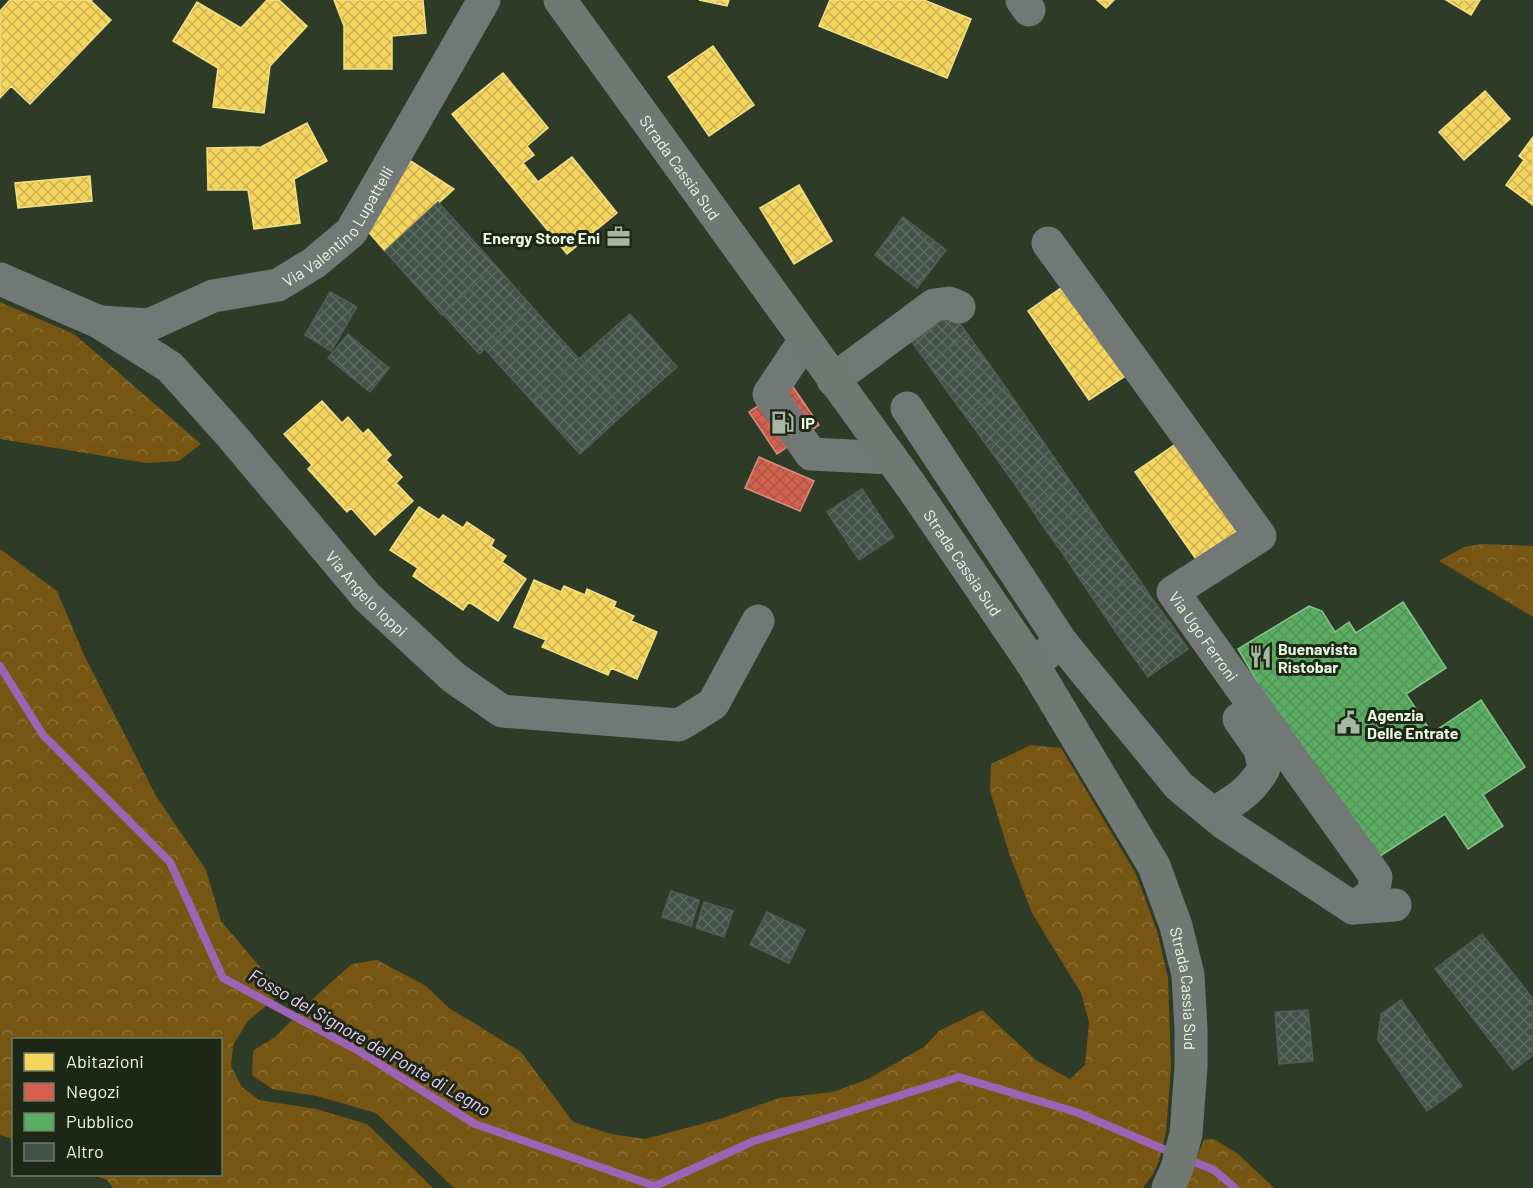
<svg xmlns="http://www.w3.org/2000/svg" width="1533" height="1188" viewBox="0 0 1533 1188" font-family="Barlow,sans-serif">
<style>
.forest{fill:url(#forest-crowns)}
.homes{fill:url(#homes-cross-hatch);stroke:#f2e084;stroke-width:1.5}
.shops{fill:url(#shops-cross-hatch);stroke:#dc8e7a;stroke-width:1.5}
.public{fill:url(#public-cross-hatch);stroke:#85c488;stroke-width:1.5}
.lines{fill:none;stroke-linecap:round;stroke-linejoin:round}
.stream{stroke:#9d63b4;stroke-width:8}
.building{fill:url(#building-cross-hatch);stroke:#4d6056;stroke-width:1.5}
.minor{stroke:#717876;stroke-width:33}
.major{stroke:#6f7872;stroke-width:33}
.labels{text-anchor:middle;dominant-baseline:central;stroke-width:6;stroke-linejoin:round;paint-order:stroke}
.street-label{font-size:16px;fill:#e9f9e2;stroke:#1c2716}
.poi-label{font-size:16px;font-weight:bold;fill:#e9f9e2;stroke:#1c2716;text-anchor:start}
.water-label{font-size:18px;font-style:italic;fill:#efcefd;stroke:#1c2716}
</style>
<defs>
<pattern id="forest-crowns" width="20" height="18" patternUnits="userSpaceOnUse" patternTransform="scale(1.5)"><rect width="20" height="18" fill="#775613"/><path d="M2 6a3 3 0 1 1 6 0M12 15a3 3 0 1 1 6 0" fill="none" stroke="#8a6f35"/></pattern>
<pattern id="homes-cross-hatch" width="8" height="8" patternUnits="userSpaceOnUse" patternTransform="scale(1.5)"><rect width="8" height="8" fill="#f6d55c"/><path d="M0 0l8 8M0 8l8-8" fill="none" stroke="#cab256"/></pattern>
<pattern id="shops-cross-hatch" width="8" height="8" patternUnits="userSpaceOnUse" patternTransform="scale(1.5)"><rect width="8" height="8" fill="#d6604d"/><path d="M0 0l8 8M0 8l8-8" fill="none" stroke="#a4594a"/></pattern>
<pattern id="public-cross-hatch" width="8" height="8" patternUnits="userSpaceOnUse" patternTransform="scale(1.5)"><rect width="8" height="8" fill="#5aae61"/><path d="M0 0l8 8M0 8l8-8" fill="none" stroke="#549058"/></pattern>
<pattern id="building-cross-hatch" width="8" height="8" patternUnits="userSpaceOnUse" patternTransform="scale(1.5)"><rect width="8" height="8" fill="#425248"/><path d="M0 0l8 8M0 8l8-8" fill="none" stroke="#5d6c62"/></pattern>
</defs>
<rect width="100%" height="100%" fill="#2e3c27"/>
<path class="forest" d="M 0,302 L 74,334 L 201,444 L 179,461 L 146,463 L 0,439 Z
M 1482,544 L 1533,546 L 1533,617 L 1439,561 L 1464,547 Z
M 0,549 L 57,591 L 84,655 L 156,796 L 206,870 L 221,921 L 271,980 L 279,995 L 248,1021 L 233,1045 L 231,1066 L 242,1087 L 259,1100 L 316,1109 L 367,1124 L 433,1188 L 113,1188 L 107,1180 L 93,1175 L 220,1174 L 220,1040 L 14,1040 L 13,1139 L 0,1135 Z
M 1031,745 L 1061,748 L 1136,874 L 1157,931 L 1168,978 L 1171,1067 L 1166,1132 L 1159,1161 L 1153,1174 L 1143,1188 L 454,1188 L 376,1113 L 317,1096 L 272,1089 L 252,1075 L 253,1051 L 275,1037 L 318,994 L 352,964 L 377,960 L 426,986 L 449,1008 L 521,1052 L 573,1122 L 611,1134 L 645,1139 L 720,1119 L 779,1098 L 833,1092 L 868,1079 L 924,1047 L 939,1031 L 982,1010 L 1037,1061 L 1070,1079 L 1085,1065 L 1089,1022 L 1081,993 L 1032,913 L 1009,853 L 990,791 L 991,764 Z
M 1214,1139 L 1238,1154 L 1274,1188 L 1184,1188 L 1204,1140 Z"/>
<path class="homes" d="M 10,0 L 92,0 L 91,1 L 111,20 L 30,104 L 11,86 L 0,98 L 0,11 Z
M 267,0 L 279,0 L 307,26 L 270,66 L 264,113 L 213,107 L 218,68 L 173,41 L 197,2 L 241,28 Z
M 334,0 L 423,0 L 426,33 L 392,36 L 392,69 L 344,69 L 344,26 Z
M 699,0 L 729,0 L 727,6 Z
M 830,0 L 924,0 L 971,19 L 947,78 L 819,26 Z
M 1097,0 L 1114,0 L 1106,8 Z
M 1446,0 L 1480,0 L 1471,15 Z
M 713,46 L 754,105 L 709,136 L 668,77 Z
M 503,73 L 548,128 L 527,146 L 534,155 L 523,163 L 538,182 L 572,157 L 617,213 L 567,254 L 452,114 Z
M 1485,91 L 1510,119 L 1464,160 L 1439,132 Z
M 307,123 L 327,161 L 294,179 L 300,223 L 254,229 L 248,190 L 208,190 L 207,148 L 261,147 Z
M 1533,137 L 1533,205 L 1506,185 L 1524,160 L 1519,156 Z
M 403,156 L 454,189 L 385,251 L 365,228 Z
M 90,176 L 92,201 L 18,208 L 15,183 Z
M 799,185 L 832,241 L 794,264 L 760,208 Z
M 1071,281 L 1133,371 L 1089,400 L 1028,311 Z
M 322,401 L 342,423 L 348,417 L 363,434 L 368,429 L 391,455 L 386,460 L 402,477 L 396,483 L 413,501 L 375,535 L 351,508 L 347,512 L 308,469 L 312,465 L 284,434 Z
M 1183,439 L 1246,529 L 1198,562 L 1135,472 Z
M 419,507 L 439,520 L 443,515 L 463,528 L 467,522 L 494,540 L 491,546 L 506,556 L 502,562 L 526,579 L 498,621 L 469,602 L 463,610 L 413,576 L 418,568 L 390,550 Z
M 534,580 L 561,592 L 564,586 L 585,595 L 587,589 L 616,602 L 614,607 L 634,616 L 631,621 L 657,632 L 637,679 L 611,668 L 608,675 L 542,647 L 546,640 L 514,627 Z"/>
<path class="shops" d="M 791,384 L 819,425 L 777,454 L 749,412 Z
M 759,457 L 814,481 L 800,511 L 745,488 Z"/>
<path class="public" d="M 1403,602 L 1446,668 L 1406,694 L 1432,733 L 1481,700 L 1525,767 L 1483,795 L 1503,826 L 1468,849 L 1445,814 L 1377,858 L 1253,693 L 1258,683 L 1238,649 L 1309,606 L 1322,611 L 1335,632 L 1349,622 L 1356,633 Z"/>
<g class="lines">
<path class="stream" d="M 0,666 L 43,735 L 170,862 L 223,978 L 359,1051 L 475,1124 L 655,1186 L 754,1141 L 959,1077 L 1076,1112 L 1175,1154
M 1187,1159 L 1214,1170 L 1235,1188"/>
</g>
<path class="building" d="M 438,202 L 496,266 L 442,315 L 385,251 Z
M 903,217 L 946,250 L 917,288 L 875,255 Z
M 496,266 L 532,307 L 479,354 L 443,314 Z
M 330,292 L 357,307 L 331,351 L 305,335 Z
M 532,307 L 579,359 L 532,401 L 485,349 Z
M 952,313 L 968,335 L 928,364 L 912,342 Z
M 630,314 L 677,367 L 627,411 L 580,358 Z
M 348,334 L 389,368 L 370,392 L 328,358 Z
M 968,335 L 984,357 L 944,387 L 928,364 Z
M 984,357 L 1006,388 L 966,417 L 944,387 Z
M 580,358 L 627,411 L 580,454 L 532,401 Z
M 1006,388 L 1028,420 L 988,447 L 966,417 Z
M 1028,420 L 1053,456 L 1014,483 L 988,447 Z
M 1053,456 L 1070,481 L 1031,508 L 1014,483 Z
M 1070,481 L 1087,505 L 1047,532 L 1031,508 Z
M 862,489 L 894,537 L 859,560 L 827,512 Z
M 1087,505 L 1102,527 L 1063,554 L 1047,532 Z
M 1102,527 L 1119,551 L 1079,578 L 1063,554 Z
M 1119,551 L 1136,575 L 1096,603 L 1079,578 Z
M 1136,575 L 1153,600 L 1113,628 L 1096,603 Z
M 1153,600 L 1170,623 L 1129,651 L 1113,628 Z
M 1170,623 L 1188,649 L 1148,677 L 1129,651 Z
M 671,891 L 699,900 L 691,926 L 662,917 Z
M 704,902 L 733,911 L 724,937 L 696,928 Z
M 767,912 L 805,930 L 789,963 L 750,945 Z
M 1482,934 L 1533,999 L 1533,1055 L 1513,1070 L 1435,969 Z
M 1401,1000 L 1462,1086 L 1427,1111 L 1378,1040 L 1381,1014 Z
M 1308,1010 L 1313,1061 L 1279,1064 L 1275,1012 Z"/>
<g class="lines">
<g class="minor">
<path d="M 1022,0 L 1029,10"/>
<path id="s1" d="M 1048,243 L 1260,536 L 1173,592 L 1376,877 L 1373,894 L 1353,908"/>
<path id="s2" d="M 0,279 L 99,322 L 170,367 L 230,434 L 367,597 L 453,677 L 502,711 L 679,725 L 713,704 L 758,621"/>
<path id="s3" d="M 101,322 L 149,325 L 213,296 L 278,285 L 314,263 L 351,232 L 484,0"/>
<path d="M 805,340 L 769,394 L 811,454 L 891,458"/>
<path d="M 833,380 L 934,305 L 949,303 L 959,307"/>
<path d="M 907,408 L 1062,643"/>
<path d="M 1032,663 L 1062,643 L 1179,786 L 1224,823 L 1353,908 L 1395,905"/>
<path d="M 1213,814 C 1234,801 1252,791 1264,768 L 1260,749 L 1239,719"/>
</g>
<path class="major" id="s4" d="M 560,0 L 912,487 L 1032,663 L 1154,866 L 1176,926 L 1188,975 L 1191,1029 L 1191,1067 L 1186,1134 L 1177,1168 L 1168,1188"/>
</g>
<defs>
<symbol id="office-bare" viewBox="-9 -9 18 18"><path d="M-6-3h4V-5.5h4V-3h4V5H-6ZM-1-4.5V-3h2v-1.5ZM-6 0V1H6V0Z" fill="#a8b7a1" stroke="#1c2716" stroke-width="2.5" paint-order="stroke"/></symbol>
<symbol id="fuel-bare" viewBox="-9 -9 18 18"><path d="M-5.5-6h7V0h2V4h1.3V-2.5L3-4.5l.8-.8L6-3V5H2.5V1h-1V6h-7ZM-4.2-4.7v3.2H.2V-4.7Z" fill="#a8b7a1" stroke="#1c2716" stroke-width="2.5" paint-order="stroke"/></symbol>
<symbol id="restaurant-bare" viewBox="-9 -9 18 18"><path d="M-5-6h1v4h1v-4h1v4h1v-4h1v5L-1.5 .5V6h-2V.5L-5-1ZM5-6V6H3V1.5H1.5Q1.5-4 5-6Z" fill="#a8b7a1" stroke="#1c2716" stroke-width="2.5" paint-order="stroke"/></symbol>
<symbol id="civic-bare" viewBox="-9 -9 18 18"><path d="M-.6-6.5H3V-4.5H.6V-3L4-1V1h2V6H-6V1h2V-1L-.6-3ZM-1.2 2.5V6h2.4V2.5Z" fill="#a8b7a1" stroke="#1c2716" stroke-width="2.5" paint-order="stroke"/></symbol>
</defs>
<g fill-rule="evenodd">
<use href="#office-bare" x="602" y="220" width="33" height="33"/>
<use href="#fuel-bare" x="766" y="406" width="33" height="33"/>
<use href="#restaurant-bare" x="1244" y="640" width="33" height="33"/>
<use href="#civic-bare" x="1332" y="706" width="33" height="33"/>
</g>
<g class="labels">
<g class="street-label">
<text stroke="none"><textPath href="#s4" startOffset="206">Strada Cassia Sud</textPath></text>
<text stroke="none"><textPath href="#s3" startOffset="270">Via Valentino Lupattelli</textPath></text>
<text stroke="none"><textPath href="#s4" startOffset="692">Strada Cassia Sud</textPath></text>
<text stroke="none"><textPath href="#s2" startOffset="492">Via Angelo Ioppi</textPath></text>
<text stroke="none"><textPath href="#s1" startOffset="519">Via Ugo Ferroni</textPath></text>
<text stroke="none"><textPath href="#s4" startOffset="1178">Strada Cassia Sud</textPath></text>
</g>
<g class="poi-label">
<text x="600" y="237" text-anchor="end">Energy Store Eni</text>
<text x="801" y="422">IP</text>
<text x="1278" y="648">Buenavista<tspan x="1278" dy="18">Ristobar</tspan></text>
<text x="1367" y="714">Agenzia<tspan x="1367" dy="18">Delle Entrate</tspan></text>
</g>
<g class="water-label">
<text transform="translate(370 1042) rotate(30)">Fosso del Signore del Ponte di Legno</text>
</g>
</g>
<rect x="12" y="1038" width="210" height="138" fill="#1c2716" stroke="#6e7b68" stroke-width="1.5"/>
<rect x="24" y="1053" width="30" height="18" fill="#f6d55c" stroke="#6e7b68" stroke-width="1.5"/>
<text x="66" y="1068" font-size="18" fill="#e9f9e2">Abitazioni</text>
<rect x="24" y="1083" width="30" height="18" fill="#d6604d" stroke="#6e7b68" stroke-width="1.5"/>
<text x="66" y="1098" font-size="18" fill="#e9f9e2">Negozi</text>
<rect x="24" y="1113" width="30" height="18" fill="#5aae61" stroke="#6e7b68" stroke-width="1.5"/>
<text x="66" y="1128" font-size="18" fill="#e9f9e2">Pubblico</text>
<rect x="24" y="1143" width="30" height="18" fill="#425248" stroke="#6e7b68" stroke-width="1.5"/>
<text x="66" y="1158" font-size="18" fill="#e9f9e2">Altro</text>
</svg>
